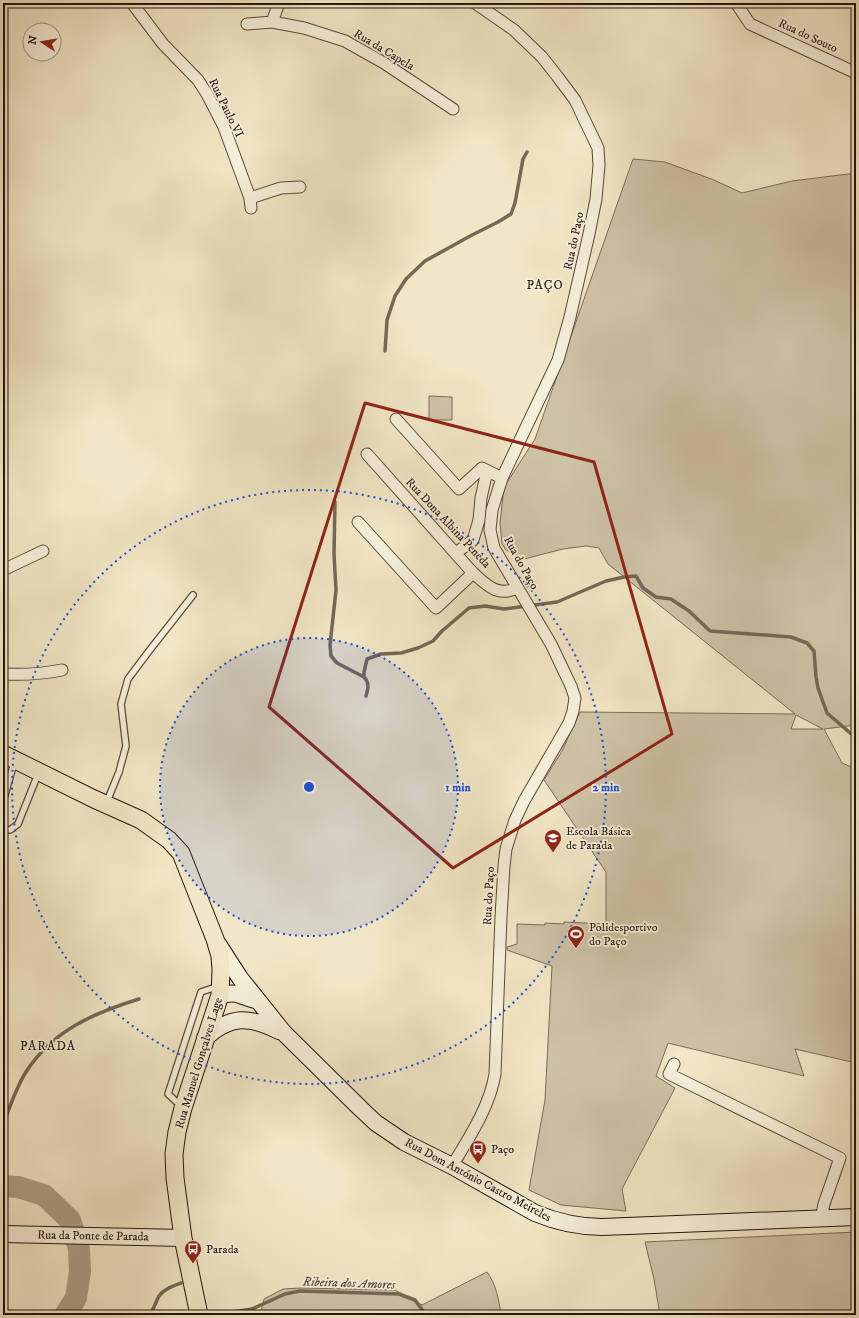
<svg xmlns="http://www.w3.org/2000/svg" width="859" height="1318" viewBox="0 0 859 1318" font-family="'IM FELL DW Pica',serif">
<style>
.green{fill:#cec2a6;stroke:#796c5a;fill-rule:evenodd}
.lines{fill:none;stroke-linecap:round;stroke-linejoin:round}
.stream{stroke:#756856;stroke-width:3.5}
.river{stroke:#ab9f86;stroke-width:22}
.lane-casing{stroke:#57493b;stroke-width:8}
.street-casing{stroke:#57493b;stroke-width:13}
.secondary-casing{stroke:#24150d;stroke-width:18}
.primary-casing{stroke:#24150d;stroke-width:19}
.lane{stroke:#f6efd9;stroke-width:5.5}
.street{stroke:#f6efd9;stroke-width:11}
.secondary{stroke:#f6efd9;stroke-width:16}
.primary{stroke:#f1e6c5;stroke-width:17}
.marked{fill:none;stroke:#8f2418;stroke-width:3;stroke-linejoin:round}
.ring{fill:none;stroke:#1d4ed8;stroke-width:2;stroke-dasharray:2 4}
.labels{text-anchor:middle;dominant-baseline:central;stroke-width:3.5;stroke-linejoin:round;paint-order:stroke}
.street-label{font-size:12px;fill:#24150d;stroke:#f6efd9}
.poi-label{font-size:12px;fill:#24150d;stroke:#f6efd9;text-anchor:start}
.neighbourhood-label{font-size:13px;letter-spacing:1px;fill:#24150d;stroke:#f6efd9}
.water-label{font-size:13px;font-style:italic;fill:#5a4c3d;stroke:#f6efd9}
.centre{fill:#1d4ed8;stroke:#f6efd9;stroke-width:2}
.ring-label{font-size:12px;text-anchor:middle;font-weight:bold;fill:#1d4ed8;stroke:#f6efd9;stroke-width:3.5;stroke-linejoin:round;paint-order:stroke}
</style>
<rect width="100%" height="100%" fill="#f1e6c5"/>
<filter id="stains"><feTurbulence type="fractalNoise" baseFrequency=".005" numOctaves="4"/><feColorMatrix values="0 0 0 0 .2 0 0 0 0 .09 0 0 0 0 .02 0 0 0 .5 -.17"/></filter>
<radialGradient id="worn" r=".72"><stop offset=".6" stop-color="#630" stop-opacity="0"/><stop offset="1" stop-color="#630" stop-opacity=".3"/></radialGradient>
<path class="green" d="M 633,159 L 665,162 L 714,180 L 742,193 L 792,181 L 856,173 L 856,725 L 824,729 L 842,763 L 856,769 L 856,1063 L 795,1049 L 804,1076 L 668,1043 L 656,1076 L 675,1088 L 622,1189 L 626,1211 L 561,1205 L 529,1190 L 545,1100 L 552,966 L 507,950 L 507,947 L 517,944 L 517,924 L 545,925 L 545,923 L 564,924 L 564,922 L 606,924 L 606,872 L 544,780 L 562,751 L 580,712 L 795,714 L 608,564 L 599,548 L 586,546 L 563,549 L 524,559 L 506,550 L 502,544 L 500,523 L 504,487 L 535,439 ZM 796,715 L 823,729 L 791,729 Z
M 429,396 L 452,397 L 452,420 L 429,420 Z
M 856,1232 L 856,1315 L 660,1315 L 654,1279 L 645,1242 Z
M 487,1272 C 496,1284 499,1300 501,1315 L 272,1315 L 261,1311 L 264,1299 L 283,1289 L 301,1288 L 395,1290 L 422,1305 Z"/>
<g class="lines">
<path class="stream" d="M 385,351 L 387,320 L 395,296 L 406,279 L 425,261 L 472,235 L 498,222 L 511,214 L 515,203 L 523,159 L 527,152
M 335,502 L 334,554 L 336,590 L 330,645 L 331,656 L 337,663 L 364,677 C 370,683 368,689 366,696
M 364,677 L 364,672 L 367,659 L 381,654 L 401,653 L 418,648 L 433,641 L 442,631 L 469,608 L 485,606 L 504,609 L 557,602 L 606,581 L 624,577 L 636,576 L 643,588 L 656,597 L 671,599 L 689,611 L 710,631 L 791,637 L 807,643 L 814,651 L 816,677 L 818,688 L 827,713 L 856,738
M 3,1126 C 9,1108 16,1088 26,1072 C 53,1030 94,1013 139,999
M 67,1312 L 73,1315
M 219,1314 L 252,1309 L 285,1294 L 300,1291 L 399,1294 L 415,1300 L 426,1315
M 148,1315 C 154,1311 155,1303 159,1296 C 164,1289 173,1286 181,1283"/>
<path class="river" d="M 3,1186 L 18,1187 L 44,1195 L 70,1220 L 79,1249 L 80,1271 L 76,1298 L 65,1315"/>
<defs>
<path id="lane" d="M 3,802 L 14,763
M 106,804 L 119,772 L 126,746 L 121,704 L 128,679 L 149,651 L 193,595
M 3,829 L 10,830 L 18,824 L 38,774
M 181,1106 L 168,1094 L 201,992 L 219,986"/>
<path id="street" d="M 132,3 L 163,44 L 198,80 L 207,94 L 224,127 L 250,198 L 251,208
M 279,3 L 272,22 L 304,28 L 345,41 L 384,63 L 453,109
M 736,3 L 750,24 L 856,73
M 247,24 L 272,22
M 250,198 L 281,188 L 300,187
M 396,419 L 459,489 L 482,468 L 502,478
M 367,454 L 473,573 C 488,586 497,597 518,588
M 358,522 L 436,608 L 473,573
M 456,553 L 473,540 L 479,520 L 481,498 L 485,480 L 488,471
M 3,570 L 43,551
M 3,674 C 23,675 42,674 62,670
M 674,1064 L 669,1074 L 840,1158 L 824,1204 L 821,1219
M 452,1166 C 469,1138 490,1106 495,1074 L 501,917 L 504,866 L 506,849 L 515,820 L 524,801 L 569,723 L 573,711 L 575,698 L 571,686 L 551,644 L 494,548 L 490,530 L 492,510 L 502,478 L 558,360 L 570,317 L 589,234 L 596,199 L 599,165 L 598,148 L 575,100 L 557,76 L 542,57 L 514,30 L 475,3"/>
<path id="secondary" d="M 218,944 L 240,978 L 284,1033 L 361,1109 L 376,1123 L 404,1142 L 452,1166 L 535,1213 C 557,1222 578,1227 602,1227 L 856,1217
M 220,995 C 227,994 234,992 240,995 C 246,997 250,999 256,1000
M 205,1038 C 231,1015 249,1016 279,1031
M 3,1234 L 183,1238"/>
<path id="primary" d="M 3,754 L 94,799 L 141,820 L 169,840 L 181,853 L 215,939 L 220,956 L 221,970 L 220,995 L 183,1108 L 177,1132 L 174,1154 L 175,1178 L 183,1238 L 199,1315"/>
</defs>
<use href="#lane" class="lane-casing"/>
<use href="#street" class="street-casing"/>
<use href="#secondary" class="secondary-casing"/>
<use href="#primary" class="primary-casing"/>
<use href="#lane" class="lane"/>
<use href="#street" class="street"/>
<use href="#secondary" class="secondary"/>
<use href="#primary" class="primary"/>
</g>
<path class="marked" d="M 365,403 L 594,462 L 672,734 L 453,868 L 269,707 Z"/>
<circle cx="309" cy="787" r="149" fill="#1d4ed8" fill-opacity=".12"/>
<g class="ring">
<circle cx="309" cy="787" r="149"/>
<circle cx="309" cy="787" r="297"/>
</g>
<defs>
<symbol id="school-pin" viewBox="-11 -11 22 30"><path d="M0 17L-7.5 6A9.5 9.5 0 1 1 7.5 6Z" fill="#8f2418" stroke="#f6efd9"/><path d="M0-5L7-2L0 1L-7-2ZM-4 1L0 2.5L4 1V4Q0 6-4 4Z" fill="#fff"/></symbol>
<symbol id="stadium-pin" viewBox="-11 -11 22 30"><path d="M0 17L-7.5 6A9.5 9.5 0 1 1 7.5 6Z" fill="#8f2418" stroke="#f6efd9"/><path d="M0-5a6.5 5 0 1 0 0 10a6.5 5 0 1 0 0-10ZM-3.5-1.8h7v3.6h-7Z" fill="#fff"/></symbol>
<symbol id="bus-pin" viewBox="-11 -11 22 30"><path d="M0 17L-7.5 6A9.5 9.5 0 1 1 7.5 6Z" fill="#8f2418" stroke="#f6efd9"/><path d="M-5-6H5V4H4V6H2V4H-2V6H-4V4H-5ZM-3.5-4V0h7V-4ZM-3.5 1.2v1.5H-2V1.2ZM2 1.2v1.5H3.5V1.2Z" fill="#fff"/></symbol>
</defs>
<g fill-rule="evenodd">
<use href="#school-pin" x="543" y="828" width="20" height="27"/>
<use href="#stadium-pin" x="566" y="924" width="20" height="27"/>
<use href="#bus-pin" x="468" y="1139" width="20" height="27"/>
<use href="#bus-pin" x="183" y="1239" width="20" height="27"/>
</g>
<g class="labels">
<g class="street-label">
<text transform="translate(808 36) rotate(25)">Rua do Souto</text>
<text transform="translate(384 50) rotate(31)">Rua da Capela</text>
<text transform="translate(226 108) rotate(64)">Rua Paulo VI</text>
<text transform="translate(574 241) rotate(-78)">Rua do Paço</text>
<text transform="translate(448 523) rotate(47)">Rua Dona Albina Penêda</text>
<text transform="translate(521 563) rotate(61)">Rua do Paço</text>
<text transform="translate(489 896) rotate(-87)">Rua do Paço</text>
<text transform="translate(199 1063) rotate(-73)">Rua Manuel Gonçalves Lage</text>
<text transform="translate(478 1180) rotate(28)">Rua Dom António Castro Meireles</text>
<text transform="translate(93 1236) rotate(1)">Rua da Ponte de Parada</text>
</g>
<g class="poi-label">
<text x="566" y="831">Escola Básica<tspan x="566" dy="14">de Parada</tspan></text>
<text x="589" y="927">Polidesportivo<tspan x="589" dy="14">do Paço</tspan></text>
<text x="491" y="1149">Paço</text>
<text x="206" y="1249">Parada</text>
</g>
<g class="neighbourhood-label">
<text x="545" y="285">PAÇO</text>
<text x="48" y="1046">PARADA</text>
</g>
<g class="water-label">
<text transform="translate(349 1283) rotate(2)">Ribeira dos Amores</text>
</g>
</g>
<circle cx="309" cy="787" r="6" class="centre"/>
<g class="ring-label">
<text x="458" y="791">1 min</text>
<text x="606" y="791">2 min</text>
</g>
<rect width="859" height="1318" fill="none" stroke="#f1e6c5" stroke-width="16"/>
<rect x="4" y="4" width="851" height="1310" fill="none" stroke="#24150d" stroke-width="2"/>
<rect x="8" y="8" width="843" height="1302" fill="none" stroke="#24150d"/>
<g transform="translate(42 42) rotate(282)"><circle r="19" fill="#f6efd9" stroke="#a29887"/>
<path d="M0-3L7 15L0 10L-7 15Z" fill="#8f2418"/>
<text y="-6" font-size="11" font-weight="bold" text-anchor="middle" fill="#24150d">N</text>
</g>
<rect width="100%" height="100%" filter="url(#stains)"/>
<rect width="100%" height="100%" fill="url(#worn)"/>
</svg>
